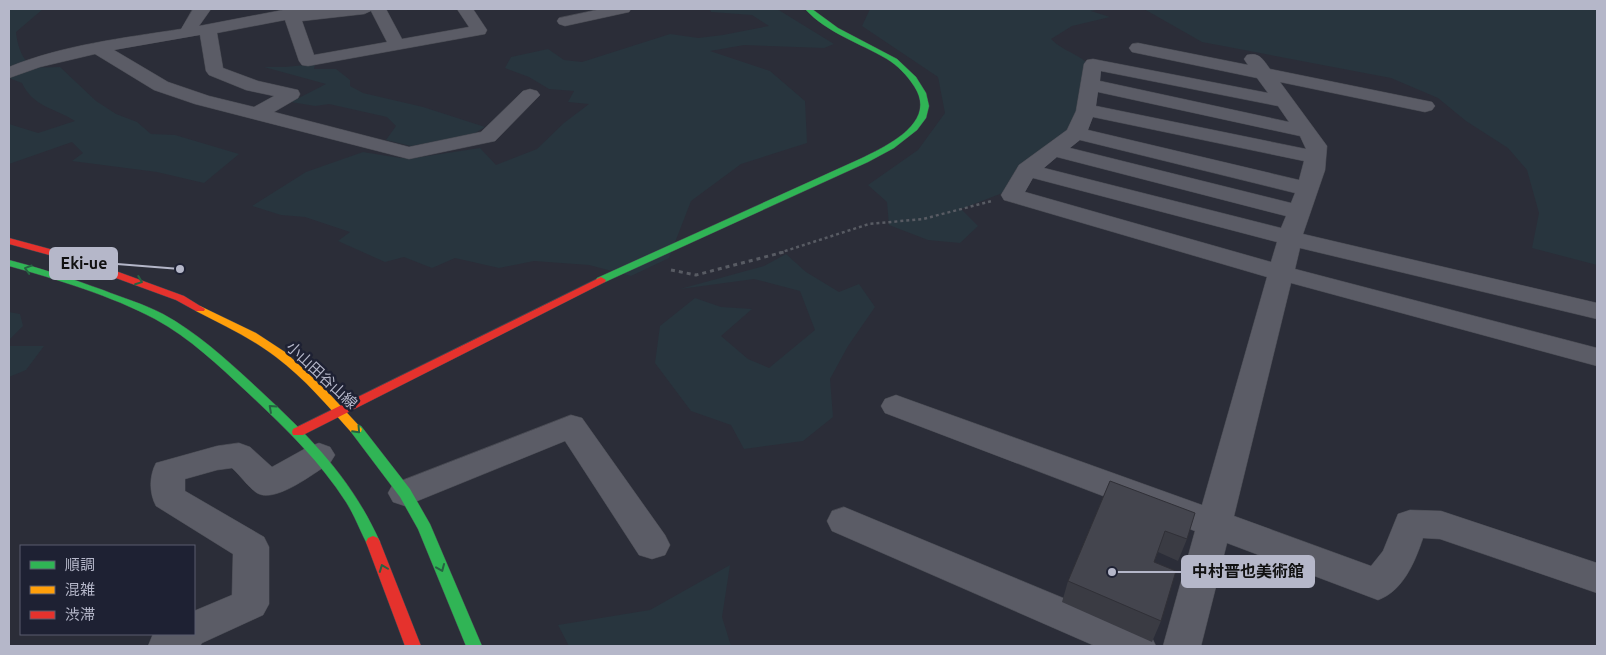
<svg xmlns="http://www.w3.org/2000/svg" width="1606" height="655" viewBox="0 0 1606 655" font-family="Ubuntu,'Noto Sans JP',sans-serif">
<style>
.green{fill:#28353e}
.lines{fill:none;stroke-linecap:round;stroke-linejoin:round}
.street-casing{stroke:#474951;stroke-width:1}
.fast-casing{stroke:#474951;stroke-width:1}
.slow-casing{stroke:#474951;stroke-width:1}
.jam-casing{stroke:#474951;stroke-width:1}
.path-far1{stroke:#585b63;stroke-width:2.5;stroke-dasharray:3 3;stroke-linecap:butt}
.path{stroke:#585b63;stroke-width:3;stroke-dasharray:4 4;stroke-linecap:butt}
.street{fill:#5b5c66;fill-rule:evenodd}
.fast{fill:#30b455;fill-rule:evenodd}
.slow{fill:#ff9f0a;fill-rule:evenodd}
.jam{fill:#e5322d;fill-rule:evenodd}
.wall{fill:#3a3b43}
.building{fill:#44454e;stroke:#303037}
.oneway{stroke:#266342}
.labels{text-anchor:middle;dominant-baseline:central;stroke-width:5;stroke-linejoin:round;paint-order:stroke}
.street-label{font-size:15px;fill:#b5b7c9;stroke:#1e2133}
.leader{fill:none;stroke:#b5b7c9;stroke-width:2}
.callout-dot{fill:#b5b7c9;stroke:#1e2133;stroke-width:2}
.callout{fill:#b5b7c9;stroke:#b5b7c9;stroke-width:2}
.callout-label{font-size:16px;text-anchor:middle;font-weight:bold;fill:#111}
</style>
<rect width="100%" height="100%" fill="#2b2d38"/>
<path class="green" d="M 9,9 L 43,9 L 16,32 C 17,43 22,64 36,67 C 44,68 52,67 60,67 L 96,101 L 116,114 L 137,122 L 151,134 L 175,135 L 239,154 L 204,183 L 157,172 L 72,161 L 83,153 L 72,142 L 9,164 L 9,124 L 38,133 L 75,121 C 55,108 33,107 22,83 L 9,78 Z
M 710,9 L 777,9 L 834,44 L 824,48 L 744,45 L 710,51 L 770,71 L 805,101 L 807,143 L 741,164 L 691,201 L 669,258 L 631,276 L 589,265 L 534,261 L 499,268 L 455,258 L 432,268 L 404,257 L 385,262 L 338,241 L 350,232 L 305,217 L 281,215 L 252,206 L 306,172 L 363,152 L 400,158 L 421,157 L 480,148 L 496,165 L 537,149 L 564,123 L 589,104 L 568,102 L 574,91 L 549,89 L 529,77 L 505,68 L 511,57 L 548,49 L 564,60 L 582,62 L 670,34 L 698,38 L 723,35 L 769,26 L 752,15 L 711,12 Z
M 870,9 L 1103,9 L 1091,11 L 1110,17 L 1072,26 L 1051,39 C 1065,53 1080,53 1093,69 L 1091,83 L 1080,89 L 1090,99 L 1072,130 L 1051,141 L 1036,167 L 1005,192 L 961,209 L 978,226 L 960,243 L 928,240 L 889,225 L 887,202 L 868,185 L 918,150 L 945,113 L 938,77 L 862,26 Z
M 1144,9 L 1597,9 L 1597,265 L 1532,248 L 1539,213 L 1527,170 L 1508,148 L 1466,121 L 1438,98 L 1391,78 L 1202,42 Z
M 315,64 L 314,69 L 336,69 L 350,80 L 350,86 L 363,93 L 423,107 L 485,127 L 472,135 L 411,146 L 386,140 L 396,126 L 387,117 L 329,104 L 315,106 L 291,102 L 326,84 L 264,67 L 285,67 Z
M 786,254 L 806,272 L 839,292 L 859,284 L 875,307 L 848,346 L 830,379 L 833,417 L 803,441 L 744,449 L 731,425 L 691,411 L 655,363 L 660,326 L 695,298 L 721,307 L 752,309 L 721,336 L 748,359 L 769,368 L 815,330 L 800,291 L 754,279 L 680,289 L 764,266 Z
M 9,312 L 20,314 L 23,326 L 9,340 Z
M 9,346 L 44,346 L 26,370 L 9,377 Z
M 730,565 L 722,617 L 731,646 L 569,646 L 558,625 L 650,610 Z"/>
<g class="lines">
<defs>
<path id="street" d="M 193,9 L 211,9 L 199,26 L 288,9 L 386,9 L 402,39 L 469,27 L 457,9 L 473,9 L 487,30 L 485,34 L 308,66 L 302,65 L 299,61 L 285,20 L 217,33 L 223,68 L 258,81 L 298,90 L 300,94 L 298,98 L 274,112 L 409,147 L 481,132 L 523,91 L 530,89 L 537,91 L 540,95 L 495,141 L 409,159 L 195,104 L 154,90 L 95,54 L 40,67 L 9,78 L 9,67 C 63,45 123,38 181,29 ZM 371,11 L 387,42 L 314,55 L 302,21 L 364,14 ZM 200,35 L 206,71 L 209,75 L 246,90 L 274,96 L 254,107 L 209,96 L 168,82 L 114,50 Z
M 601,9 L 631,9 L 629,12 L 565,26 L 559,24 L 557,21 L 559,18 Z
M 1138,43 L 1248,65 L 1244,59 L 1247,55 C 1260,52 1263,60 1270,69 L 1432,102 L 1435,106 L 1432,110 L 1425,112 L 1280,82 L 1327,146 L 1325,170 L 1303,234 L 1597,303 L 1597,319 L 1300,248 L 1295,269 L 1597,348 L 1597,366 L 1291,283 L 1234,516 L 1371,566 L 1383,551 L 1398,514 L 1410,510 L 1441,511 L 1597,563 L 1597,593 L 1440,539 L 1423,538 C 1415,562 1403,591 1378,600 L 1227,543 L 1201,646 L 1163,646 L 1195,531 L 885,413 L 881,406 L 885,399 L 896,395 L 907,399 L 1202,505 L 1267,277 L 1004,200 L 1001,195 L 1019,165 L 1067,130 L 1076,111 L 1084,64 L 1087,60 L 1093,59 L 1268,93 L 1257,78 L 1132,52 L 1129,48 L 1132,44 ZM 1101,71 L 1278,106 L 1289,122 L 1100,81 ZM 1098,92 L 1300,136 L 1306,149 L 1096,106 ZM 1093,117 L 1304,161 L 1299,180 L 1088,130 ZM 1080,140 L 1295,193 L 1291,203 L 1070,148 ZM 1057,157 L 1286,216 L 1281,228 L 1044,168 ZM 1033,178 L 1277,242 L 1271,262 L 1025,192 Z
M 571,415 L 582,418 L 665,535 L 670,545 L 665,555 L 652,559 L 639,555 L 565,441 L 405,506 L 393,502 L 388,493 L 393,484 Z
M 239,443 L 250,447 L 272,467 L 308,447 L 319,443 L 330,447 L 335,455 L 330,463 C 314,473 275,504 257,493 C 248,487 240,475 232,468 L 217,470 L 185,479 L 185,491 L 264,537 L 269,547 L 269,604 L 263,615 L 202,643 L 200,646 L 148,646 L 153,634 L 194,634 L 194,611 L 232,595 L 233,554 L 156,506 C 149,493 149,476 156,463 L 217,446 Z
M 844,507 L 1150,634 L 1156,646 L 1095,646 L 832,531 L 827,521 L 832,511 Z"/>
<path id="fast" d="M 805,9 L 812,9 L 838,28 L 897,59 L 916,77 L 926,93 L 929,106 L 926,118 L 917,130 L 894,148 L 868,162 L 605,282 L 597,282 L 596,280 L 597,278 L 862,158 C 888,145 938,122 914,86 C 907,75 897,65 887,59 C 860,43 827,33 805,9 Z
M 9,260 C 41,268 72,279 103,290 C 123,298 144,304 163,314 C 196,332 225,358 253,384 C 306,433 350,475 380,542 L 378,546 L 373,548 L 368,546 C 360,531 355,516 346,502 C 319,460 283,426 247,392 C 219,366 190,338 155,319 C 112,296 56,279 9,266 Z
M 356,424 L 361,426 L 410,489 L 430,524 L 482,646 L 466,646 L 418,529 L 400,497 L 351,432 L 350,429 L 351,426 Z"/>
<path id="slow" d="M 200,306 L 256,333 L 285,352 L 324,388 L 362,429 L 361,432 L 351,432 C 328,406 304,378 276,357 C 251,338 223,325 196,311 L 195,309 Z"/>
<path id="jam" d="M 9,238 L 72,255 L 184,296 L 205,309 L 204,311 L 196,311 L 176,300 L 64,259 L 9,244 Z
M 601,277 L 606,280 L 605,282 L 303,435 L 293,435 L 292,432 L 293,429 Z
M 373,536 L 378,538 L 380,542 L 421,646 L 405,646 L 366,542 L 368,538 Z"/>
</defs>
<use href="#street" class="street-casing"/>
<use href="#fast" class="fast-casing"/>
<use href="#slow" class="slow-casing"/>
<use href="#jam" class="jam-casing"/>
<path class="path-far1" d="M 779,253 L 869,224 L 923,219 L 992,201"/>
<path class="path" d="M 671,270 L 696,275 L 784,252"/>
<use href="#street" class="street"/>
<use href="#fast" class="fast"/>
<use href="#slow" class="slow"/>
<use href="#jam" class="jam"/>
</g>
<path class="wall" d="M 1110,481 L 1187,539 L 1178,561 L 1158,552 L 1154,562 L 1161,621 L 1152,642 L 1062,602 L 1068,581 Z"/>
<path class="building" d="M 1110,481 L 1195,513 L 1187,539 L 1165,531 L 1154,562 L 1176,571 L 1161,621 L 1068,581 Z"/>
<defs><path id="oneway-chevron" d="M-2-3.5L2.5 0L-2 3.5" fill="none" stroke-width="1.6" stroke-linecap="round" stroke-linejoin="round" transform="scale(1.25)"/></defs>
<g class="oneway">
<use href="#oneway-chevron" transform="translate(28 269) rotate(-164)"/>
<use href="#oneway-chevron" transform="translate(139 281) rotate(21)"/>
<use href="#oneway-chevron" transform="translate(272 408) rotate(-138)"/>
<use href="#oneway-chevron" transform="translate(357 430) rotate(47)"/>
<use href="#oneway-chevron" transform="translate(383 568) rotate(-111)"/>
<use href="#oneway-chevron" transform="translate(441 568) rotate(67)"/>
</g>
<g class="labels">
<g class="street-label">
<text transform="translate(322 375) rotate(43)">小山田谷山線</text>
</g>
</g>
<path class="leader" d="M180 269L117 264M1112 572L1182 572"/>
<g class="callout-dot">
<circle cx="180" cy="269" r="5"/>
<circle cx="1112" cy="572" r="5"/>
</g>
<g class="callout">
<rect x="50" y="248" width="67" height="31" rx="5"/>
<rect x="1182" y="556" width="132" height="31" rx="5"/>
</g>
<g class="callout-label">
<text x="84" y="269">Eki-ue</text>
<text x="1248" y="577">中村晋也美術館</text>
</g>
<rect width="1606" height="655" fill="none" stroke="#b5b7c9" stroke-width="20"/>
<rect x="20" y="545" width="175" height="90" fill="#1e2133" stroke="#5a5d6f"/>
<rect x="30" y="561" width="25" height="8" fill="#30b455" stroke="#5a5d6f"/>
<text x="65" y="570" font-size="15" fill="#b5b7c9">順調</text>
<rect x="30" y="586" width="25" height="8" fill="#ff9f0a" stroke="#5a5d6f"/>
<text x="65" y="595" font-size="15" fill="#b5b7c9">混雑</text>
<rect x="30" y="611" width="25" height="8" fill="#e5322d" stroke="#5a5d6f"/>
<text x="65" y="620" font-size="15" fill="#b5b7c9">渋滞</text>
</svg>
